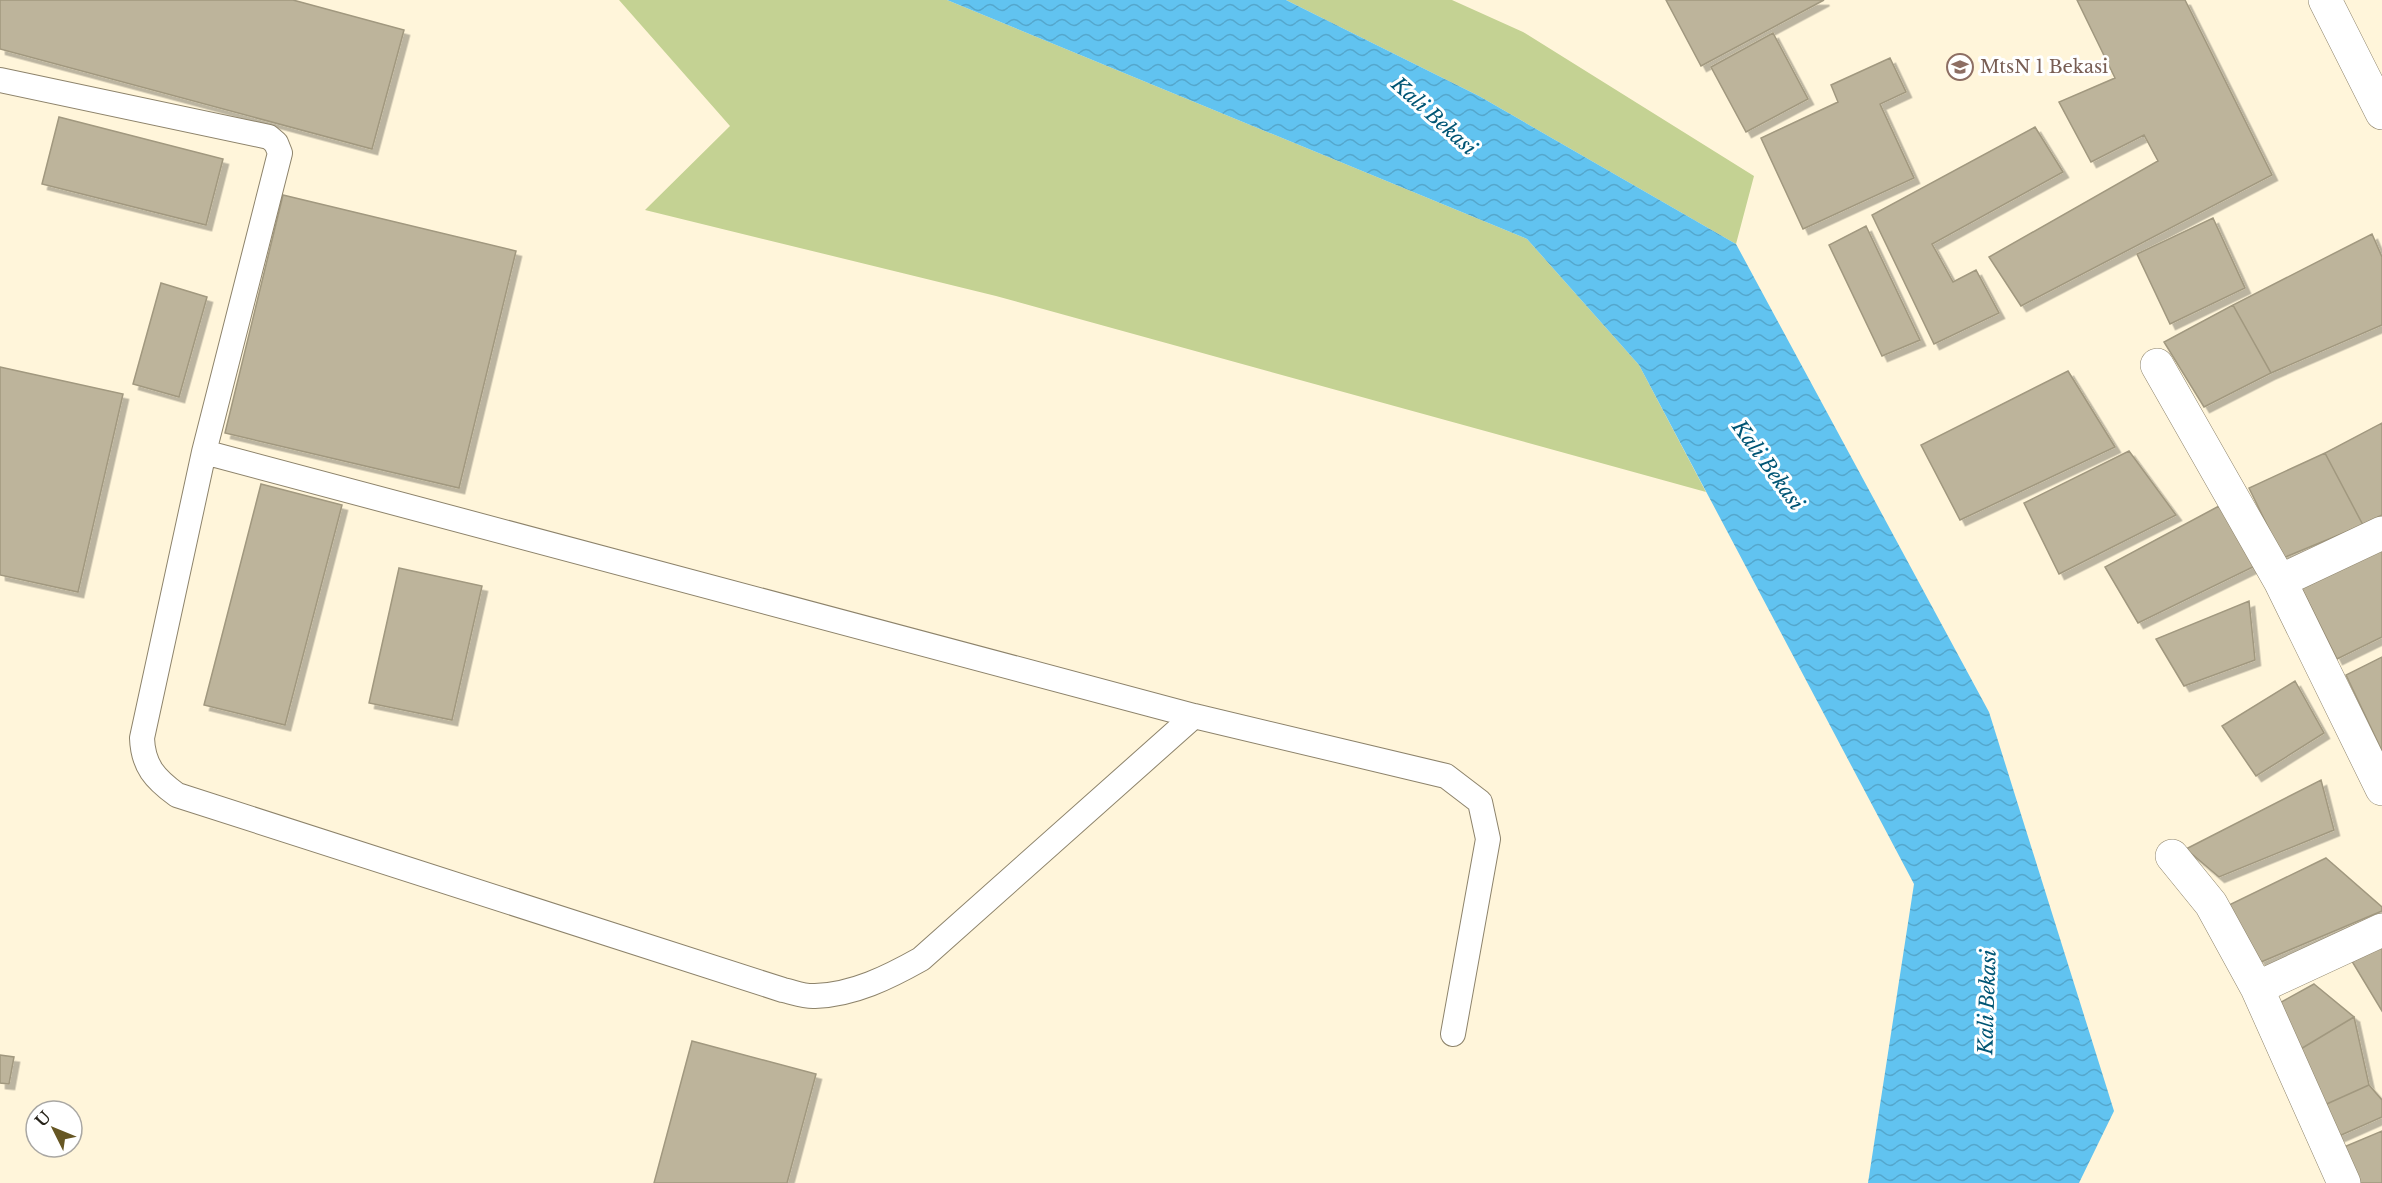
<svg xmlns="http://www.w3.org/2000/svg" width="2382" height="1183" viewBox="0 0 2382 1183" font-family="'Libre Baskerville',serif">
<style>
.green{fill:#c4d293}
.water{fill:url(#water-waves)}
.building{fill:#bdb49b;stroke:#a1987f;stroke-width:1.5;filter:url(#shadow)}
.lines{fill:none;stroke-linecap:round;stroke-linejoin:round}
.lane-casing{stroke:#8d836b;stroke-width:26}
.street-casing{stroke:#8d836b;stroke-width:34}
.secondary-casing{stroke:#8d836b;stroke-width:34}
.lane{stroke:#fff;stroke-width:24}
.street{stroke:#fff;stroke-width:33}
.secondary{stroke:#fff;stroke-width:33}
.labels{text-anchor:middle;dominant-baseline:central;stroke-width:6;stroke-linejoin:round;paint-order:stroke}
.education-label{font-size:18px;fill:#785e54;stroke:#fff;text-anchor:start}
.water-label{font-size:20px;font-style:italic;fill:#005574;stroke:#fff}
</style>
<defs>
<pattern id="water-waves" width="16" height="10" patternUnits="userSpaceOnUse" patternTransform="scale(1.5)"><rect width="16" height="10" fill="#61c3f0"/><path d="M0 5q4-4 8 0t8 0" fill="none" stroke="#54a7cd"/></pattern>
<filter id="shadow"><feDropShadow dx="5.5" dy="5.5" stdDeviation="0" flood-color="#0004"/></filter>
</defs>
<rect width="100%" height="100%" fill="#fff5da"/>
<path class="green" d="M 619,0 L 947,0 L 1527,239 L 1639,365 L 1706,492 L 996,296 L 645,210 L 730,126 Z
M 1286,0 L 1452,0 L 1523,32 L 1754,176 L 1736,244 L 1479,96 Z"/>
<path class="water" d="M 947,0 L 1286,0 L 1479,96 L 1736,244 L 1989,712 L 2114,1111 L 2079,1183 L 1868,1183 L 1914,884 L 1639,365 L 1527,239 Z"/>
<path class="building" d="M 0,0 L 293,0 L 404,30 L 372,149 L 0,49 Z
M 1666,0 L 1824,0 L 1701,66 Z
M 2077,0 L 2185,0 L 2272,175 L 2021,306 L 1989,257 L 2158,161 L 2144,135 L 2091,162 L 2059,102 L 2115,78 Z
M 1773,33 L 1808,99 L 1746,132 L 1711,67 Z
M 1890,58 L 1906,92 L 1880,104 L 1914,178 L 1803,229 L 1761,138 L 1838,102 L 1831,85 Z
M 59,117 L 223,159 L 206,225 L 42,184 Z
M 2035,127 L 2063,172 L 1932,244 L 1953,282 L 1976,270 L 1999,313 L 1934,344 L 1872,215 Z
M 283,195 L 516,251 L 459,488 L 225,433 Z
M 2213,218 L 2245,288 L 2170,324 L 2137,254 Z
M 1866,226 L 1920,340 L 1882,356 L 1829,245 Z
M 2372,234 L 2382,257 L 2382,325 L 2271,373 L 2233,305 Z
M 161,283 L 207,297 L 179,397 L 133,384 Z
M 2233,305 L 2271,373 L 2204,407 L 2164,342 Z
M 0,367 L 123,394 L 78,592 L 0,575 Z
M 2068,371 L 2115,447 L 1960,520 L 1921,445 Z
M 2382,423 L 2382,515 L 2363,525 L 2325,453 Z
M 2129,451 L 2176,515 L 2059,574 L 2024,503 Z
M 2325,453 L 2363,525 L 2283,558 L 2249,488 Z
M 261,484 L 342,505 L 285,725 L 204,705 Z
M 2219,506 L 2257,565 L 2138,623 L 2105,567 Z
M 2382,545 L 2382,637 L 2337,659 L 2300,585 Z
M 399,568 L 482,586 L 452,720 L 369,703 Z
M 2249,601 L 2255,660 L 2184,686 L 2156,639 Z
M 2382,657 L 2382,751 L 2346,675 Z
M 2295,681 L 2324,733 L 2256,776 L 2222,726 Z
M 2321,780 L 2334,830 L 2219,877 L 2186,849 Z
M 2326,858 L 2382,907 L 2382,911 L 2261,962 L 2229,905 Z
M 2382,939 L 2382,1011 L 2350,958 Z
M 2314,984 L 2354,1017 L 2294,1053 L 2274,1006 Z
M 2354,1017 L 2369,1085 L 2320,1107 L 2294,1053 Z
M 692,1041 L 816,1074 L 787,1183 L 654,1183 Z
M 0,1055 L 14,1057 L 9,1084 L 0,1083 Z
M 2369,1085 L 2382,1100 L 2382,1117 L 2339,1136 L 2320,1107 Z
M 2382,1131 L 2382,1183 L 2354,1183 L 2337,1150 Z"/>
<g class="lines">
<defs>
<path id="lane" d="M 0,80 L 269,137 L 276,143 L 280,153 L 204,452 L 142,738 C 143,766 155,779 177,795 L 783,990 C 793,992 805,997 815,996 C 853,995 889,977 921,959 L 1194,716
M 204,452 L 1194,716 L 1446,776 L 1480,802 L 1488,839 L 1453,1034"/>
<path id="street" d="M 2157,365 L 2280,581 L 2382,789
M 2280,581 L 2382,533
M 2172,856 L 2211,904 L 2257,988 L 2344,1183
M 2257,988 L 2382,930"/>
<path id="secondary" d="M 2325,0 L 2382,113"/>
</defs>
<use href="#lane" class="lane-casing"/>
<use href="#street" class="street-casing"/>
<use href="#secondary" class="secondary-casing"/>
<use href="#lane" class="lane"/>
<use href="#street" class="street"/>
<use href="#secondary" class="secondary"/>
</g>
<defs>
<symbol id="school-ring" viewBox="-11 -11 22 22"><circle r="9.5" fill="#fff" stroke="#8d6e63" stroke-width="1.5"/><path d="M0-5L7-2L0 1L-7-2ZM-4 1L0 2.5L4 1V4Q0 6-4 4Z" fill="#8d6e63"/></symbol>
</defs>
<g fill-rule="evenodd">
<use href="#school-ring" x="1945" y="52" width="30" height="30"/>
</g>
<g class="labels">
<g class="education-label">
<text x="1980" y="67">MtsN 1 Bekasi</text>
</g>
<g class="water-label">
<text transform="translate(1434 116) rotate(42)">Kali Bekasi</text>
<text transform="translate(1768 465) rotate(54)">Kali Bekasi</text>
<text transform="translate(1987 1002) rotate(-88)">Kali Bekasi</text>
</g>
</g>
<g transform="translate(54 1129) rotate(313)"><circle r="28" fill="#ffffff" stroke="#a9a7a3" stroke-width="1.5"/>
<path d="M0-4.5L10 22L0 15L-10 22Z" fill="#665623"/>
<text y="-9" font-size="16" font-weight="bold" text-anchor="middle" fill="#27231a">U</text>
</g>
</svg>
